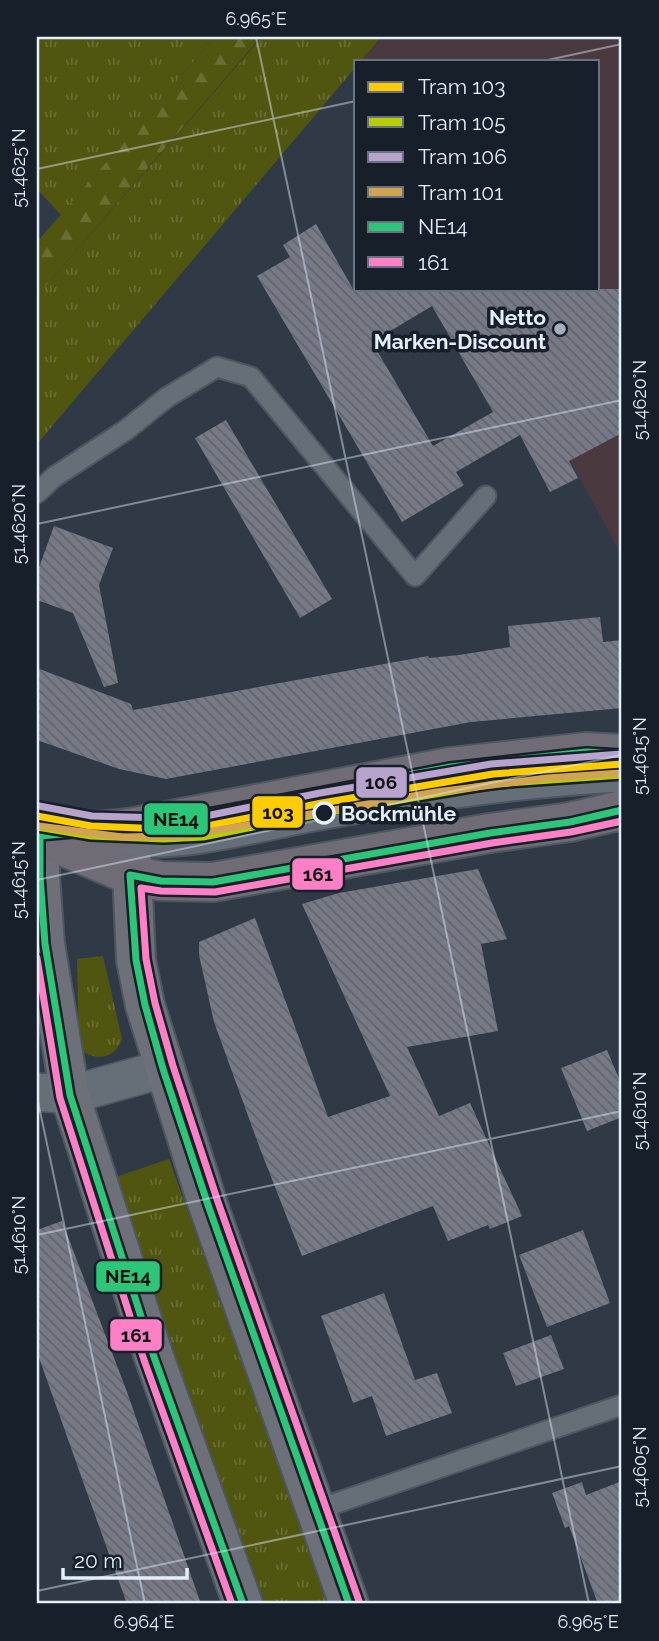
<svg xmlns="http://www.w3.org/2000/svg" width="659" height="1641" viewBox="0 0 659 1641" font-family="Raleway,sans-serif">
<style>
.commercial{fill:#4a393e}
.grass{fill:url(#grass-tufts)}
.forest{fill:url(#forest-firs)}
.building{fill:url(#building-back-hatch);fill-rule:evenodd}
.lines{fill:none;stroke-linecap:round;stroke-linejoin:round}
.lane-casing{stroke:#4d5762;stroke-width:23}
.street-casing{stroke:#4d5762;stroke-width:40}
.secondary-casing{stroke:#4d5762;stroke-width:42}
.primary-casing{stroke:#4d5762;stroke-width:42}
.lane{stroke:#666e77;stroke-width:19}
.street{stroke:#666e77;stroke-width:37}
.secondary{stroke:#6d7079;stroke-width:38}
.primary{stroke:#706c76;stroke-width:38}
.bus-1-casing{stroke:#17202a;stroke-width:12}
.bus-2-casing{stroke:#17202a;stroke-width:12}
.bus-1{stroke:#2dc577;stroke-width:7}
.bus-2{stroke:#ff80c5;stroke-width:7}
.tram-1-casing{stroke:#17202a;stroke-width:12}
.tram-2-casing{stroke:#17202a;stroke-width:12}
.tram-3-casing{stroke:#17202a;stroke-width:12}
.tram-4-casing{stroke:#17202a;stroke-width:12}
.tram-1{stroke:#fecc00;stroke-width:7}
.tram-2{stroke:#b7cd00;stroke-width:7}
.tram-3{stroke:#b7a3cc;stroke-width:7}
.tram-4{stroke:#d1a453;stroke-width:7}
.ticks{fill:none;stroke:#e3effe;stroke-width:2;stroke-opacity:0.45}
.poi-dot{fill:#a4b0be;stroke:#17202a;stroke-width:2.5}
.stop-dot{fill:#17202a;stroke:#e3effe;stroke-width:3.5}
.labels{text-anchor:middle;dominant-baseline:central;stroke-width:7;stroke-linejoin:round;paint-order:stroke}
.poi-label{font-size:21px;font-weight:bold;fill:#e3effe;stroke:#17202a;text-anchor:end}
.stop-label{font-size:21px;font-weight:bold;fill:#e3effe;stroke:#17202a;text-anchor:start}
.line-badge{stroke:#17202a;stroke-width:2.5}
.pale-badge-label{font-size:19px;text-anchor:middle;font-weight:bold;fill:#111}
.neatline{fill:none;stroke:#e3effe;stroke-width:2.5}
.ticks-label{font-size:18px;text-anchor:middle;fill:#e3effe}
</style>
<defs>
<pattern id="grass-tufts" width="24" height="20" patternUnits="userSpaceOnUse" patternTransform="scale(1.75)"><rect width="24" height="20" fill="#505610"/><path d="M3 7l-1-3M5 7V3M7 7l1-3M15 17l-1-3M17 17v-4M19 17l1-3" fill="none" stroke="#696f34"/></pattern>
<pattern id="forest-firs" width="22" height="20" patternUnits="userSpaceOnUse" patternTransform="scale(1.75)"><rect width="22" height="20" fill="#505610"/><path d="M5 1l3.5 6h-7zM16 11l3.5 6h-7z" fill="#696f34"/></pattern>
<pattern id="building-back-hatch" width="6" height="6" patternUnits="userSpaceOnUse" patternTransform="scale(1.75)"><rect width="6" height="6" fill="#777a86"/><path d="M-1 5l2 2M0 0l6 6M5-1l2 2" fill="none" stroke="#60646c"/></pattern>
</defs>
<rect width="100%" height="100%" fill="#2f3a46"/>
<path class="commercial" d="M 381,37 L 622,37 L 622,556 L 476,289 L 598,289 L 598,61 L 361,61 Z"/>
<path class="grass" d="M 37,37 L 215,37 L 61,215 L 37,189 Z
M 262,37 L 381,37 L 361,61 L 356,61 L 355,68 L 37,444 L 37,296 Z
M 103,956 L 122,1039 C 115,1059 96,1062 79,1049 L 77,959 Z
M 169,1159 L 329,1604 L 265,1604 L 110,1179 Z"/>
<path class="forest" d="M 215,37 L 261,37 L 37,296 L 37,242 Z"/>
<path class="building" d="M 316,224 L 353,289 L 622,289 L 622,433 L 569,461 L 578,478 L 550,492 L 520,435 L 456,472 L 464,485 L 402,522 L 257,276 L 290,257 L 283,245 ZM 432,306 L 493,412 L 433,446 L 372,342 Z
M 226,420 L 332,599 L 300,618 L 195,438 Z
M 54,526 L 113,548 L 99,585 L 118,683 L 104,687 L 73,613 L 37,600 L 37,573 Z
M 600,617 L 603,642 L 622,640 L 622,708 L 471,722 L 166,779 L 119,769 L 37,740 L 37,668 L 131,704 L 133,710 L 428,656 L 429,658 L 459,655 L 510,647 L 508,626 Z
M 478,869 L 507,939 L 481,944 L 498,1031 L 407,1047 L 439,1116 L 470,1103 L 522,1216 L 490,1229 L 488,1225 L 448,1241 L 433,1206 L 302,1256 L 259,1146 L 214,1022 L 199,955 L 199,942 L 255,918 L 328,1117 L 390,1096 L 302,904 L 339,893 Z
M 607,1050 L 622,1086 L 622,1117 L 587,1131 L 561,1068 Z
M 62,1221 L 127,1392 L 201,1604 L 127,1604 L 86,1490 L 37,1352 L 37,1230 Z
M 583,1230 L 610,1303 L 547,1327 L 519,1255 Z
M 384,1293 L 415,1380 L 437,1373 L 452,1413 L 386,1436 L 372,1396 L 353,1403 L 321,1316 Z
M 551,1335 L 564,1369 L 516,1386 L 503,1353 Z
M 622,1481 L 622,1604 L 598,1604 L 569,1526 L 565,1528 L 552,1493 L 582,1482 L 586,1495 Z"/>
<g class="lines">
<defs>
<path id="lane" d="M 37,493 L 54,477 L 126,430 L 166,398 L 217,367 L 251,377 L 415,576 L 486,496
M 125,846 C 186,853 259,831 320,820 C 421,802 520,787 622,782
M 316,1510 L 622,1405"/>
<path id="street" d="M 37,1092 L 70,1095 L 163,1069"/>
<path id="secondary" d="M 130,828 L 136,960 L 145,1005 L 208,1205 L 349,1604
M 40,836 L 40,876 L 45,944 L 70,1095 L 154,1357 L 243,1604"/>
<path id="primary" d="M 37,835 L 130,875 L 161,881 L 213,882 L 490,833 L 570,822 L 622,810
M 46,836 L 130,828 L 450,767 L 586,752 L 622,754"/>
</defs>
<use href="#lane" class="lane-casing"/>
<use href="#street" class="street-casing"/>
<use href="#secondary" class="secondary-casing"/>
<use href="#primary" class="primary-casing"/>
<use href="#lane" class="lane"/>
<use href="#street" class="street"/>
<use href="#secondary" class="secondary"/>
<use href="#primary" class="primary"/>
<defs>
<path id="bus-1" d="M 243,1604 L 154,1357 L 70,1095 L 45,944 L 40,876 L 40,836 L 130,828 L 450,767 L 586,752 L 622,754
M 349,1604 L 208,1205 L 163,1069 L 145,1005 L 136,960 L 130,875 L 161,881 L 213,882 L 490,833 L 570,822 L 622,810"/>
<path id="bus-2" d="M 37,958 L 60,1098 L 144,1360 L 232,1604
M 359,1601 L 218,1202 L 173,1066 L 155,1003 L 146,959 L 141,888 L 161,891 L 215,892 L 492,843 L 571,832 L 622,821"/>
</defs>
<use href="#bus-1" class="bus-1-casing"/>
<use href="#bus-2" class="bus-2-casing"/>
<use href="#bus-1" class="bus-1"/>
<use href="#bus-2" class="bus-2"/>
<defs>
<path id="tram-1" d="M 37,816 L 91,826 L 164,829 L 202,827 L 322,803 L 493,774 L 622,764"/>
<path id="tram-2" d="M 37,827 L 91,836 L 164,839 L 203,837 L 324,813 L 494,784 L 622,775"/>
<path id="tram-3" d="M 39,806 L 92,816 L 164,818 L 201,817 L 320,793 L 491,764 L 621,754"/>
<path id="tram-4" d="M 39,826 L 122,837 L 184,836 L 436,792 L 547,778 L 621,773"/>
</defs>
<use href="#tram-1" class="tram-1-casing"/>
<use href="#tram-2" class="tram-2-casing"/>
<use href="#tram-3" class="tram-3-casing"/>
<use href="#tram-4" class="tram-4-casing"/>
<use href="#tram-1" class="tram-1"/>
<use href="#tram-2" class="tram-2"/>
<use href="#tram-3" class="tram-3"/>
<use href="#tram-4" class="tram-4"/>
</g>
<path class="ticks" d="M 256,37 L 589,1604M 543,61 L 622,44M 37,169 L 356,101M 37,524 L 622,400M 37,880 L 622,755M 37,1097 L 145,1604M 37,1235 L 622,1111M 37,1591 L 622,1466"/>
<circle class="poi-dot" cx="560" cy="329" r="7"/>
<circle class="stop-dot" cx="324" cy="813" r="10"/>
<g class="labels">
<g class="poi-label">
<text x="546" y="317">Netto<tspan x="546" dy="24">Marken-Discount</tspan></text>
</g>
<g class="stop-label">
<text x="341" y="813">Bockmühle</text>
</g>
</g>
<g class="line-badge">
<rect x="355" y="766" width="53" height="33" rx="7" fill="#b7a3cc"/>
<rect x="251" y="795" width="53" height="34" rx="7" fill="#fecc00"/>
<rect x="143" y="802" width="66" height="34" rx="7" fill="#2dc577"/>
<rect x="291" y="857" width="53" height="34" rx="7" fill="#ff80c5"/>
<rect x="95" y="1260" width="66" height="33" rx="7" fill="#2dc577"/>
<rect x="109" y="1318" width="54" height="34" rx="7" fill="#ff80c5"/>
</g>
<g class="pale-badge-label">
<text x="381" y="789">106</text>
<text x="278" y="819">103</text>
<text x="176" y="826">NE14</text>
<text x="318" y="881">161</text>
<text x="128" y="1283">NE14</text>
<text x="136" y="1342">161</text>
</g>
<rect width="659" height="1641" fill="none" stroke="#17202a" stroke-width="77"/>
<rect x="354" y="60" width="245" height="231" fill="#17202a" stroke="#69737f" stroke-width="2"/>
<rect x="368" y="82" width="35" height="10" fill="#fecc00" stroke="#69737f" stroke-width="2"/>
<text x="418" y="94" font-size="21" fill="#e3effe">Tram 103</text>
<rect x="368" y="117" width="35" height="10" fill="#b7cd00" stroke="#69737f" stroke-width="2"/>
<text x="418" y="130" font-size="21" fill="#e3effe">Tram 105</text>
<rect x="368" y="152" width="35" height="10" fill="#b7a3cc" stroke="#69737f" stroke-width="2"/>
<text x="418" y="164" font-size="21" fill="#e3effe">Tram 106</text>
<rect x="368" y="187" width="35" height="10" fill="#d1a453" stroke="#69737f" stroke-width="2"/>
<text x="418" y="200" font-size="21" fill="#e3effe">Tram 101</text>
<rect x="368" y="222" width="35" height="10" fill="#2dc577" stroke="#69737f" stroke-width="2"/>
<text x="418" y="234" font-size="21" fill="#e3effe">NE14</text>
<rect x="368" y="257" width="35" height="10" fill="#ff80c5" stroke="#69737f" stroke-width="2"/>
<text x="418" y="270" font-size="21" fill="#e3effe">161</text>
<path d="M63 1568v10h124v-10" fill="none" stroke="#e3effe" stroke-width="3.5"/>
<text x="74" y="1568" font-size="21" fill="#e3effe" stroke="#17202a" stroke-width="5" paint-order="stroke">20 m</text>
<rect x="38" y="38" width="582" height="1564" class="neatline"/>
<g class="ticks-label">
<text x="256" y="25">6.965°E</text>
<text transform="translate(19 168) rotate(-90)" y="6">51.4625°N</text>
<text transform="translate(640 400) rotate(-90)" y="6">51.4620°N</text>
<text transform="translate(19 524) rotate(-90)" y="6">51.4620°N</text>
<text transform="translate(640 756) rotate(-90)" y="6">51.4615°N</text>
<text transform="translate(19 880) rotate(-90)" y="6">51.4615°N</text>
<text transform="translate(640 1111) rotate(-90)" y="6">51.4610°N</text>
<text transform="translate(19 1235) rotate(-90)" y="6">51.4610°N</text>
<text transform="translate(640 1467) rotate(-90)" y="6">51.4605°N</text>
<text x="144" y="1628">6.964°E</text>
<text x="588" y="1628">6.965°E</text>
</g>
</svg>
